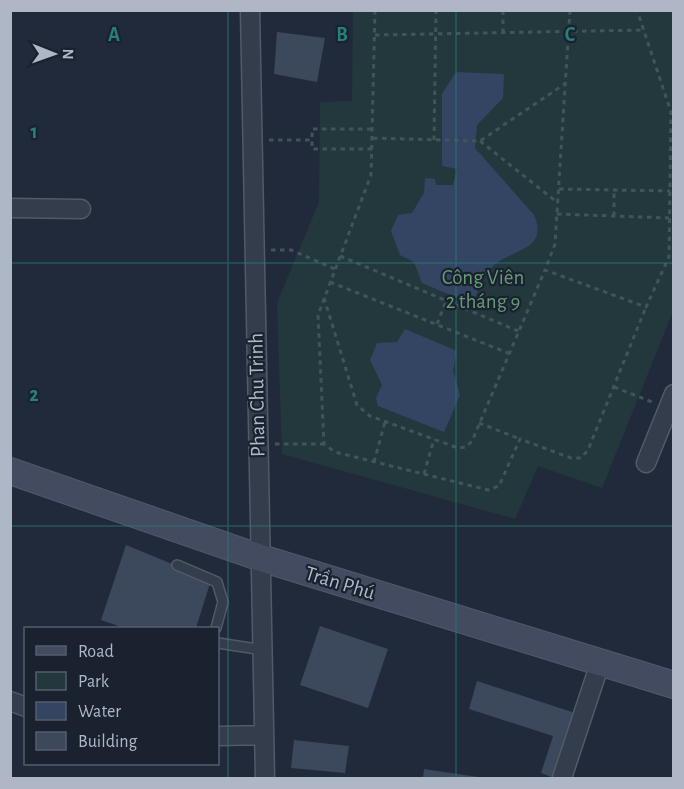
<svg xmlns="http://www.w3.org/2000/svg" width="684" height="789" viewBox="0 0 684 789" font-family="'Alegreya Sans',sans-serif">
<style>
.green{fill:#23383c}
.water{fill:#334563}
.building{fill:#3c485b}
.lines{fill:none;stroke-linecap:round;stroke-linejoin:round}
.lane-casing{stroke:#525a69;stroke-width:12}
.street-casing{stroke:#525a69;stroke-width:21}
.secondary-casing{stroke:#525a69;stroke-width:28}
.path{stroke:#405559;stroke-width:3;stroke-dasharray:4.5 4.5;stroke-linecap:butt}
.lane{stroke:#343d4b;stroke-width:9}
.street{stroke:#343d4b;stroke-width:18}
.secondary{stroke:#424b5f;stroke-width:26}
.grid{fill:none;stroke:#27807b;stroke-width:1.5;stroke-opacity:0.55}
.labels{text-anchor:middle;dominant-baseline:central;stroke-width:4.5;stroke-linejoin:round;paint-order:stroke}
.park-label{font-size:21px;fill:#659a74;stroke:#1a2230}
.street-label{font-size:21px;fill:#afb7c7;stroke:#1a2230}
.grid-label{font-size:20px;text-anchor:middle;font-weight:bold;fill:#27807b;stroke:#1a2230;stroke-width:4.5;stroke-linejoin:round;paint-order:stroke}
</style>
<rect width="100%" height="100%" fill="#212a3b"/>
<path class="green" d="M 353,11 L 673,11 L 673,311 L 602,488 L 538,466 L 515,519 L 282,454 L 277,303 L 319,202 L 320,102 L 352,101 Z"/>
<path class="water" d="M 456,72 L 504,74 L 503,98 L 477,125 L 475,148 L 534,215 C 550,251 509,249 491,268 C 480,279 477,290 474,305 L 422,283 L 414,262 L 400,255 L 391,231 L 398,215 L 412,213 L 424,193 L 425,178 L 435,179 L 436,185 L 453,185 L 457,169 L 442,166 L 442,94 Z
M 405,329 L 457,351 L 453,371 L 460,395 L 444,432 L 378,406 L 376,398 L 382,385 L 370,360 L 377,343 L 397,342 Z"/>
<path class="building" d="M 277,32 L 325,38 L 317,82 L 274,74 Z
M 126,545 L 211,580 L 196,628 L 124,628 L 101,620 Z
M 320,626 L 388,649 L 368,708 L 300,685 Z
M 477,681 L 575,713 L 554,778 L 541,773 L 553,736 L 469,709 Z
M 294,740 L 349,746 L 345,773 L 291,768 Z
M 424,769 L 478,777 L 478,778 L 423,778 Z"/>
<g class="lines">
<defs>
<path id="lane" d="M 177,565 L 217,582 L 223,602 L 216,628
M 218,643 L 263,650"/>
<path id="street" d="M 250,10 L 265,778
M 10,208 L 81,209
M 646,463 L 674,394
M 10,701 L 26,707
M 218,736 L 264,735
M 562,778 L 600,663"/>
<path id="secondary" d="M 10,471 L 261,558 L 674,685"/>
</defs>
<use href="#lane" class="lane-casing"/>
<use href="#street" class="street-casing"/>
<use href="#secondary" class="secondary-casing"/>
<path class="path" d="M 375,10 L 371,175 L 318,315 L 324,444 L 335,452 L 488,490 L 499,486 L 520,439 L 571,458 L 581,458 L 588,450 L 646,307
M 570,10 L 555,244 L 545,270 L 646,307 L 669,257 L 671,112 L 637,10
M 503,33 L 503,10
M 375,35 L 645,30
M 373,138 L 480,141 L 566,83
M 269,140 L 312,140
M 434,140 L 436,10
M 480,141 L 558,203
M 372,149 L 312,149 L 312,129 L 372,129
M 559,189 L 670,191
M 557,214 L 669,218
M 614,216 L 614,190
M 271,250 L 291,250 L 335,269
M 340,256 L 518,331
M 330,282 L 508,353
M 324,298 L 357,405 L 370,416 L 458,448 L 466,447 L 472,441 L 545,270
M 437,324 L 446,301
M 614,387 L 652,402
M 479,423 L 520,439
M 275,444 L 324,444
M 374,462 L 385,422
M 424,474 L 434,439"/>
<use href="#lane" class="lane"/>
<use href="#street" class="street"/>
<use href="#secondary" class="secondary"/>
</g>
<path class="grid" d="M 228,10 L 228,778M 456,10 L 456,778M 10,263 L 674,263M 10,526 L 674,526"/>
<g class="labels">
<g class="park-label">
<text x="483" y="277">Công Viên<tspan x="483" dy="24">2 tháng 9</tspan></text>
</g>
<g class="street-label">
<text transform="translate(257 395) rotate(-91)">Phan Chu Trinh</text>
<text transform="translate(340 583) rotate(17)">Trần Phú</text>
</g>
</g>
<g class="grid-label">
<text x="114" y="41">A</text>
<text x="342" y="41">B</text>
<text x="570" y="41">C</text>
<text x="34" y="138">1</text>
<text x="34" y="401">2</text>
</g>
<rect width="684" height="789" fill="none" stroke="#afb7c7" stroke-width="24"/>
<rect x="24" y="627" width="195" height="138" fill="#1a2230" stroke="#565e6c" stroke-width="1.5"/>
<rect x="36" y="646" width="30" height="9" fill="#424b5f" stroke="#565e6c" stroke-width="1.5"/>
<text x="78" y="657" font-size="18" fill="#afb7c7">Road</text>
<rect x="36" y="672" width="30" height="18" fill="#23383c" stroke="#565e6c" stroke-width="1.5"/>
<text x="78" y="687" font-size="18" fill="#afb7c7">Park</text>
<rect x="36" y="702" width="30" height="18" fill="#334563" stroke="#565e6c" stroke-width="1.5"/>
<text x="78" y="717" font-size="18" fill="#afb7c7">Water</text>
<rect x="36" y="732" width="30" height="18" fill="#3c485b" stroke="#565e6c" stroke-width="1.5"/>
<text x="78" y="747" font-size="18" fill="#afb7c7">Building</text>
<g transform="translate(54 54) rotate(91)" stroke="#1a2230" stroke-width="4.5" paint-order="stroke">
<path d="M0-4.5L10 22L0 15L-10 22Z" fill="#afb7c7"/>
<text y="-9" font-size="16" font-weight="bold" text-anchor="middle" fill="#afb7c7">N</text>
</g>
</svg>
